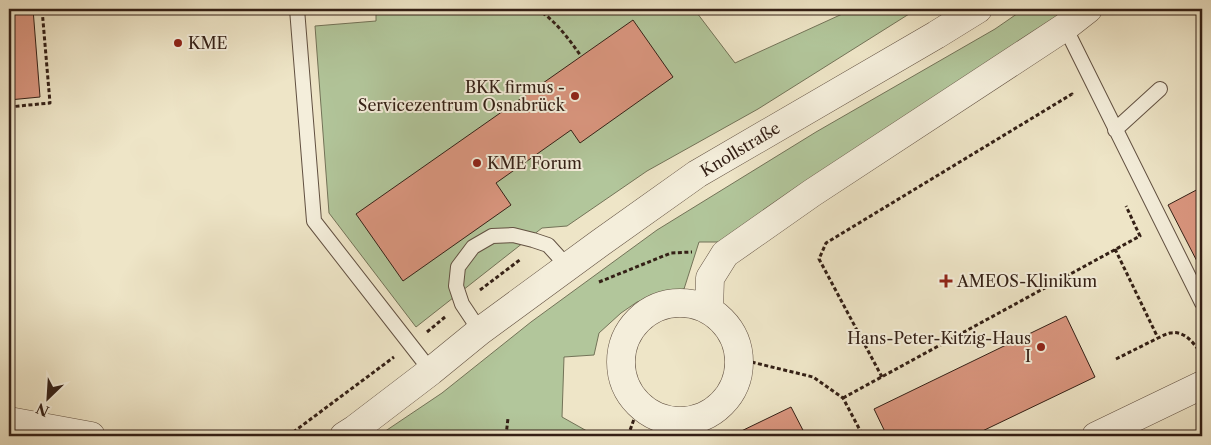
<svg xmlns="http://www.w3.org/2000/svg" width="1211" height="445" viewBox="0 0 1211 445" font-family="'Libre Caslon Text',serif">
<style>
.green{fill:#b2c69b;stroke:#737358}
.building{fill:#da967f;stroke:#342016}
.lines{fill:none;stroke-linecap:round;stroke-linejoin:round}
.service-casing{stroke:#625142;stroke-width:16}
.minor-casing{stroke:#625142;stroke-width:29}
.tertiary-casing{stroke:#625142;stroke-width:29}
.path{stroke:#342016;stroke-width:3;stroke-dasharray:4 2.5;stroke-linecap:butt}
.service{stroke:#f4eedb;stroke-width:14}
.minor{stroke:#f4eedb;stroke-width:28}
.tertiary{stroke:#f4eedb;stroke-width:28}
.poi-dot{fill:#8f2418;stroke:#f4eedb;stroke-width:2}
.labels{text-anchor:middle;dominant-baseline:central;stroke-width:4;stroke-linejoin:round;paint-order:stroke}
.poi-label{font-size:16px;fill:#342016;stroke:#f4eedb;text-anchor:start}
.street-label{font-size:16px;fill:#342016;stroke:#f4eedb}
</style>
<rect width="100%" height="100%" fill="#eee5c7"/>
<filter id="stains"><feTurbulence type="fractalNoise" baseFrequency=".004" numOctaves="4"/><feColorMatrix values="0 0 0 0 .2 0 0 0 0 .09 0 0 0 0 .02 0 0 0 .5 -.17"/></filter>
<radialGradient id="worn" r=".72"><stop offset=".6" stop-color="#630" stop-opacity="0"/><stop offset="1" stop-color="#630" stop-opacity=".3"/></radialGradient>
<path class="green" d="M 376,9 L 694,9 L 735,63 L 851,10 L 852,9 L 917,9 L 758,109 L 647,171 L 567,226 L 542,228 L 416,327 L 329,213 L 315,26 L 376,21 Z
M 1024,9 L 1066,9 L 1003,55 L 722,242 L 699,242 L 684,289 L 663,294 L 637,302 L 621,313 L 599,333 L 594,355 L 564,357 L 562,417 L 594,435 L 594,436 L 378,436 L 442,393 L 531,322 L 657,230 L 816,132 L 995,29 Z"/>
<path class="building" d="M 9,9 L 33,9 L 40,97 L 9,100 Z
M 633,20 L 673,77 L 580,143 L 571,130 L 496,183 L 511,205 L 403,281 L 356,214 Z
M 1202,187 L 1202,271 L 1168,205 Z
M 1066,316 L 1095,377 L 972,436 L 887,436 L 874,409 Z
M 791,407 L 806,436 L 731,436 Z"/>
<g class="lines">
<defs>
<path id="service" d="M 297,9 L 314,221 L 431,371
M 1065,27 L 1202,303
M 1115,130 L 1160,89
M 480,331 L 462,304 L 456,286 L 458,267 L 473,247 L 492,236 L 513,235 L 533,240 L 548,245 L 568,267"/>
<path id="minor" d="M621 362a59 59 0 1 1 118 0a59 59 0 1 1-118 0Z
M 709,310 L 710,278 L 725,254 L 812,193 L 1065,27 L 1088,9
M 9,421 L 91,436
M 1096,436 L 1202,385"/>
<path id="tertiary" d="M 344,436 L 355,429 L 431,371 L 480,331 L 600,243 L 697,174 L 936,35 L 978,9"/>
</defs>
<use href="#service" class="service-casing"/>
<use href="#minor" class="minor-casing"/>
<use href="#tertiary" class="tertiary-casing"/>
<path class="path" d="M 537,9 C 556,21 568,38 581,56
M 9,107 L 50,103 L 42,9
M 1115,249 L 1158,338 C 1162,336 1166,334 1170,333 C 1185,330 1195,344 1202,356
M 599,282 L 671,253 L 692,252
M 480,290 L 521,259
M 427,332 L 445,317
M 739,359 L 813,377 L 843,398 L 863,436
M 1116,359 L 1158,338
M 882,377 L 819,259 L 826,243 L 1072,94 L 1073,97
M 843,398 L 1140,236 L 1126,206
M 288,436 L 394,357
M 506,436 L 508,418
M 628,436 L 639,405"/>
<use href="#service" class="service"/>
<use href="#minor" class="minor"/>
<use href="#tertiary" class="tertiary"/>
</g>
<g class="poi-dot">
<circle cx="178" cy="43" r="5"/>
<circle cx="575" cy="96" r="5"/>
<circle cx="477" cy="163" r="5"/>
<path d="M943.5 273.5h5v5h5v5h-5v5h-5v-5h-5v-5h5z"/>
<circle cx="1041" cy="347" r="5"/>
</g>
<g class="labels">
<g class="poi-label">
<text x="188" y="43">KME</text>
<text x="565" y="87" text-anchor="end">BKK firmus -<tspan x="565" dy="18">Servicezentrum Osnabrück</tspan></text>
<text x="487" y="163">KME Forum</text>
<text x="957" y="281">AMEOS-Klinikum</text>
<text x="1031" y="338" text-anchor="end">Hans-Peter-Kitzig-Haus<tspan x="1031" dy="18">I</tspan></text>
</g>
<g class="street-label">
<text transform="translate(740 149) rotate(-31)">Knollstraße</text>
</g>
</g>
<rect width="1211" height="445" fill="none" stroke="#eee5c7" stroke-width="30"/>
<rect x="10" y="10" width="1191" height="425" fill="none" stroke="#342016" stroke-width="2.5"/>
<rect x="15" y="15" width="1181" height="415" fill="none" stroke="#342016"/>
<g transform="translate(48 398) rotate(205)" stroke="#f4eedb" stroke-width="4" paint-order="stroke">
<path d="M0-4L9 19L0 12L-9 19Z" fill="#342016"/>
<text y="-8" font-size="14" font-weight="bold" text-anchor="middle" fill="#342016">N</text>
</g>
<rect width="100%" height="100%" filter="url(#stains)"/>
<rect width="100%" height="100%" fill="url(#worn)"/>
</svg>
